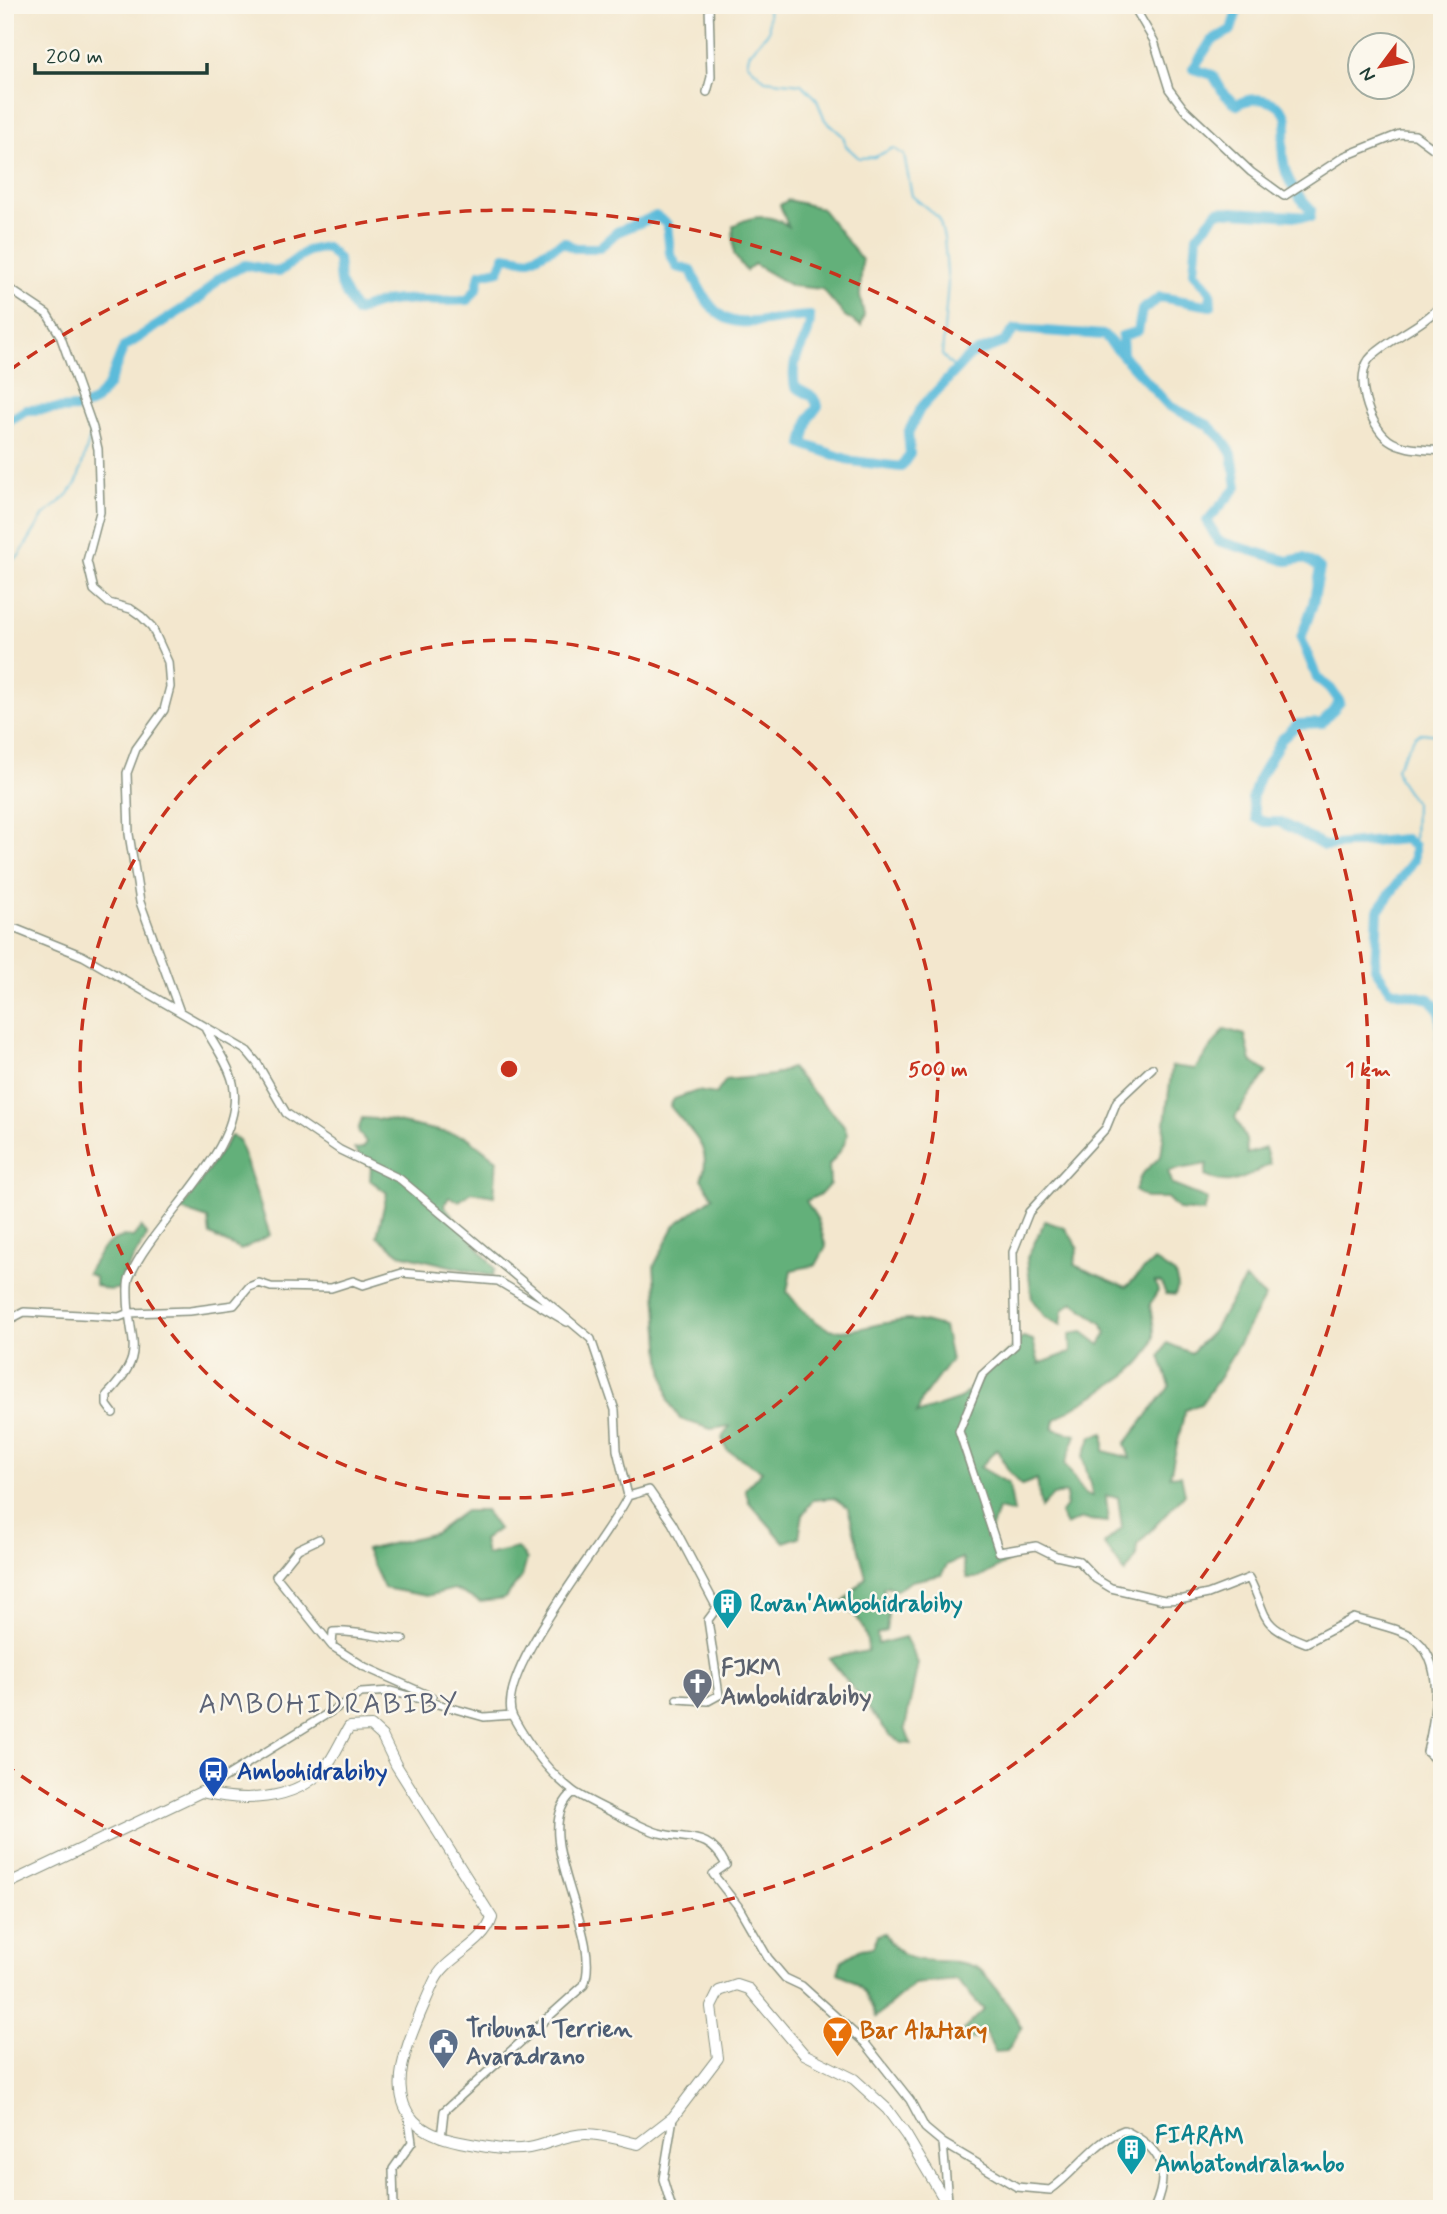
<svg xmlns="http://www.w3.org/2000/svg" width="1447" height="2214" viewBox="0 0 1447 2214" font-family="Mynerve,sans-serif">
<style>
.forest{fill:#64b07a;stroke:#427657;stroke-width:2}
.lines{fill:none;stroke-linecap:round;stroke-linejoin:round}
.stream{stroke:#5cbbda;stroke-width:2}
.river{stroke:#5cbbda;stroke-width:10}
.minor-casing{stroke:#899281;stroke-width:10}
.secondary-casing{stroke:#899281;stroke-width:12}
.minor{stroke:#fff;stroke-width:7}
.secondary{stroke:#fff;stroke-width:10}
.ring{fill:none;stroke:#c8321e;stroke-width:3.5;stroke-dasharray:12 9}
.labels{text-anchor:middle;dominant-baseline:central;stroke-width:5;stroke-linejoin:round;paint-order:stroke}
.culture-label{font-size:24px;font-weight:bold;fill:#0d838f;stroke:#fbf7ec;text-anchor:start}
.worship-label{font-size:24px;font-weight:bold;fill:#5b616d;stroke:#fbf7ec;text-anchor:start}
.transit-label{font-size:24px;font-weight:bold;fill:#164399;stroke:#fbf7ec;text-anchor:start}
.service-label{font-size:24px;font-weight:bold;fill:#4e5e75;stroke:#fbf7ec;text-anchor:start}
.food-label{font-size:24px;font-weight:bold;fill:#c56008;stroke:#fbf7ec;text-anchor:start}
.quarter-label{font-size:28px;letter-spacing:2px;fill:#5d6476;stroke:#fbf7ec}
.centre{fill:#c8321e;stroke:#fbf7ec;stroke-width:3.5}
.ring-label{font-size:21px;text-anchor:middle;font-weight:bold;fill:#c8321e;stroke:#fbf7ec;stroke-width:5;stroke-linejoin:round;paint-order:stroke}
</style>
<rect width="100%" height="100%" fill="#fbf7ec"/>
<filter id="ink" filterUnits="userSpaceOnUse"><feTurbulence type="fractalNoise" baseFrequency=".0143" numOctaves="2"/><feDisplacementMap in="SourceGraphic" scale="14" xChannelSelector="R" yChannelSelector="G"/><feConvolveMatrix kernelMatrix="1 2 1 2 8 2 1 2 1" color-interpolation-filters="sRGB"/></filter>
<filter id="wash" filterUnits="userSpaceOnUse"><feTurbulence type="fractalNoise" baseFrequency=".00686" numOctaves="4" result="noise"/><feDisplacementMap in="SourceGraphic" scale="28" xChannelSelector="R" yChannelSelector="G"/><feGaussianBlur stdDeviation="1.57" result="paint"/><feColorMatrix in="noise" values="0 0 0 0 0 0 0 0 0 0 0 0 0 0 0 0 0 1.4 0 .05"/><feComposite in="paint" operator="in"/></filter>
<g filter="url(#wash)">
<rect width="100%" height="100%" fill="#f3e7ce"/>
<path class="forest" d="M 788,200 L 821,208 L 862,260 L 860,296 L 864,315 L 861,326 L 845,316 L 822,289 L 792,286 L 754,264 L 746,271 L 734,255 L 733,226 C 751,215 770,213 788,226 L 780,205 Z
M 1225,1029 L 1245,1035 L 1251,1061 L 1267,1072 L 1235,1117 L 1246,1140 L 1247,1154 L 1265,1148 L 1270,1164 C 1246,1178 1232,1188 1205,1176 L 1207,1164 L 1168,1171 L 1173,1185 L 1208,1199 L 1204,1212 L 1179,1210 L 1167,1198 L 1146,1198 L 1135,1191 L 1141,1175 L 1161,1156 L 1172,1066 L 1195,1069 Z
M 791,1068 C 801,1079 811,1090 821,1101 C 846,1128 860,1130 829,1165 L 830,1184 L 821,1194 L 806,1201 L 818,1220 L 826,1247 L 816,1265 L 791,1270 L 787,1292 C 835,1352 844,1326 907,1320 C 918,1319 933,1325 944,1327 L 951,1360 L 922,1399 L 917,1414 L 960,1399 L 1023,1337 L 1033,1340 L 1039,1364 L 1071,1352 L 1070,1334 L 1083,1332 L 1100,1345 L 1106,1333 L 1101,1323 L 1073,1302 L 1063,1310 L 1061,1325 L 1045,1317 L 1032,1299 L 1027,1258 L 1045,1221 L 1065,1228 L 1078,1247 L 1074,1265 L 1126,1287 L 1154,1260 L 1175,1274 L 1178,1286 L 1175,1295 L 1166,1294 L 1161,1283 L 1155,1282 L 1158,1291 L 1150,1304 C 1151,1315 1155,1327 1154,1337 C 1148,1375 1083,1397 1055,1420 L 1053,1429 L 1076,1435 L 1065,1464 L 1085,1494 L 1093,1496 L 1083,1457 L 1092,1436 L 1104,1433 L 1104,1451 L 1130,1458 L 1125,1444 L 1170,1386 L 1160,1356 L 1167,1343 L 1191,1353 L 1212,1332 L 1245,1279 L 1265,1297 L 1220,1377 L 1201,1404 L 1185,1410 L 1170,1476 L 1181,1475 L 1185,1494 L 1137,1545 L 1136,1558 L 1125,1573 L 1104,1544 L 1122,1528 L 1118,1497 L 1106,1496 L 1108,1522 L 1081,1519 L 1066,1526 L 1060,1514 L 1066,1506 L 1067,1493 L 1053,1495 L 1041,1508 L 1037,1479 L 1022,1485 L 1009,1472 L 997,1449 L 980,1467 L 1009,1484 L 1014,1513 L 998,1509 L 990,1534 L 997,1558 L 1013,1559 L 979,1578 L 967,1578 L 962,1558 L 947,1565 L 941,1575 L 912,1581 L 896,1590 L 888,1586 L 883,1588 C 889,1603 889,1615 886,1631 L 877,1634 L 878,1644 L 905,1637 L 918,1663 L 905,1728 L 911,1744 L 901,1743 L 889,1734 L 829,1658 L 868,1651 C 867,1628 859,1618 842,1604 L 866,1577 L 848,1508 L 834,1498 L 813,1500 L 803,1514 L 799,1537 L 784,1542 L 749,1502 L 745,1489 L 762,1471 L 727,1450 L 722,1438 L 730,1426 L 711,1429 L 680,1419 L 669,1402 L 661,1358 L 654,1266 L 675,1225 L 713,1197 L 701,1179 C 715,1147 689,1131 670,1106 L 674,1099 L 697,1091 L 716,1094 L 726,1080 L 774,1075 Z
M 362,1118 L 388,1120 L 467,1137 L 497,1160 L 494,1196 L 472,1192 L 459,1201 L 449,1197 L 444,1205 L 495,1269 L 492,1276 L 400,1254 L 377,1236 L 387,1193 L 370,1180 L 371,1167 L 354,1149 L 363,1148 L 366,1142 L 358,1131 Z
M 231,1136 L 239,1140 L 270,1235 L 241,1250 L 210,1235 L 208,1219 L 181,1210 Z
M 141,1227 L 147,1236 L 127,1269 L 123,1288 L 108,1290 L 95,1285 L 95,1277 L 87,1273 C 99,1253 107,1235 133,1237 Z
M 465,1511 L 485,1511 L 498,1529 L 483,1540 L 486,1555 L 517,1548 L 527,1559 L 522,1577 L 504,1599 L 480,1602 L 454,1589 L 427,1596 L 384,1588 L 366,1550 L 435,1533 Z
M 884,1933 C 908,1976 939,1952 976,1967 C 986,1971 1016,2016 1022,2028 L 1007,2051 L 995,2052 L 984,2030 L 975,2039 L 955,2038 L 984,2010 L 957,1980 L 914,1984 L 876,2017 C 868,1996 861,1982 838,1973 L 841,1961 L 861,1949 L 873,1947 L 878,1935 Z"/>
<g class="lines">
<path class="stream" d="M 768,5 L 769,31 L 750,52 L 747,63 L 765,80 L 801,84 L 816,98 L 825,120 L 843,136 L 846,146 L 859,158 L 875,157 L 893,148 L 904,155 L 912,196 L 939,218 L 944,238 L 948,283 L 942,355 L 955,369
M 5,565 L 19,556 L 44,515 L 68,495 L 77,482 L 90,437 L 81,408
M 1414,846 L 1415,803 L 1399,779 L 1396,768 L 1415,736 L 1422,733 L 1438,735 L 1442,723"/>
<path class="river" d="M 1123,353 L 1122,336 L 1138,331 L 1142,310 L 1160,297 L 1211,306 L 1210,291 L 1194,272 L 1197,236 L 1218,211 L 1310,217 L 1311,210 C 1292,191 1280,170 1283,142 C 1283,135 1288,126 1287,120 C 1283,99 1251,94 1237,105 L 1224,94 L 1213,75 L 1193,69 L 1211,41 L 1231,30 L 1239,5
M 5,423 L 26,410 L 81,408 L 94,402 L 108,386 L 124,347 L 200,298 L 218,279 L 245,265 L 279,272 L 307,251 L 326,247 L 338,259 L 340,283 L 356,312 C 399,291 425,304 468,300 L 477,288 L 480,274 L 499,270 L 505,256 L 528,260 L 564,242 L 574,248 L 599,248 L 617,232 L 656,216 L 667,224 L 670,253 L 677,267 L 691,270 C 721,344 746,319 810,316 C 811,346 788,350 795,387 L 813,397 L 818,406 L 809,418 L 803,444 L 852,461 L 901,467 L 910,454 L 908,433 L 920,409 L 970,355 L 1004,342 L 1015,329 L 1104,335 L 1169,406 L 1208,425 L 1223,440 L 1232,454 L 1237,487 L 1207,521 L 1218,541 L 1287,561 L 1304,558 L 1320,568 L 1313,604 L 1301,638 L 1317,678 L 1331,689 L 1340,702 L 1322,723 L 1298,724 L 1281,740 L 1258,780 L 1252,799 L 1256,818 L 1265,822 L 1280,822 L 1324,846 L 1405,839 L 1414,846 L 1414,860 L 1378,911 L 1375,968 L 1390,990 L 1430,999 L 1440,1012 L 1442,1062"/>
</g>
</g>
<g filter="url(#ink)">
<g class="lines">
<defs>
<path id="minor" d="M 1133,5 L 1154,41 L 1169,89 L 1184,109 L 1251,172 L 1284,196 L 1345,156 L 1400,134 L 1415,135 L 1442,155
M 707,92 L 711,77 L 709,5
M 5,286 L 47,314 L 60,335 L 93,428 L 98,449 L 100,512 L 87,561 L 94,590 L 109,603 L 131,609 L 141,616 L 152,627 L 168,662 L 170,687 L 164,710 L 136,749 L 127,773 L 129,834 L 140,902 L 180,1012 L 247,1051 L 257,1063 L 286,1113 L 340,1150 L 400,1179 L 591,1339 L 615,1410 L 617,1450 L 628,1496 C 609,1538 491,1676 513,1717 C 528,1744 549,1773 573,1791 C 582,1798 647,1830 659,1833 C 688,1841 709,1831 726,1865 L 713,1874 L 738,1906 L 768,1958 L 785,1978 L 802,1986 L 865,2043 L 910,2100 L 925,2128 L 943,2143 L 1017,2187 L 1050,2190 C 1076,2172 1094,2141 1124,2130 C 1162,2148 1171,2170 1154,2209
M 1442,304 C 1422,327 1393,336 1372,356 C 1352,374 1369,426 1389,440 C 1403,450 1425,449 1442,451
M 5,929 L 16,929 L 83,956 L 180,1012
M 1152,1068 L 1117,1101 L 1106,1128 L 1029,1212 L 1013,1252 L 1015,1345 L 982,1375 L 959,1431 L 999,1552 L 1036,1546 L 1056,1556 L 1079,1561 L 1096,1579 L 1111,1588 L 1164,1600 L 1184,1599 L 1208,1594 L 1249,1578 C 1269,1617 1257,1625 1306,1643 L 1354,1618 C 1372,1623 1394,1627 1411,1636 C 1447,1659 1435,1718 1427,1752 L 1442,1766
M 5,1322 L 24,1312 L 119,1317 L 129,1313 L 190,1311 L 234,1305 L 249,1287 L 259,1283 L 271,1287 L 331,1288 L 353,1281 L 363,1285 L 402,1273 L 498,1281 L 567,1322
M 113,1413 L 107,1405 L 107,1395 C 148,1352 129,1345 128,1297 C 128,1290 127,1282 130,1276 C 154,1219 248,1148 233,1083 C 229,1065 215,1046 206,1030
M 628,1496 L 649,1490 L 672,1523 L 717,1608 L 708,1620 L 719,1695 L 708,1701 L 677,1699
M 319,1539 L 298,1549 L 276,1576 L 332,1646
M 403,1639 C 381,1638 353,1630 333,1632 L 332,1646 L 365,1667 L 432,1697
M 201,1792 L 361,1693 L 391,1691 L 484,1717 L 512,1715
M 441,2138 L 444,2111 L 584,1985 C 604,1932 525,1830 574,1792
M 943,2143 L 948,2201
M 394,2209 L 393,2169 L 412,2142 L 408,2114
M 672,2209 L 663,2179 L 673,2118"/>
<path id="secondary" d="M 5,1885 L 201,1792 C 242,1802 293,1802 324,1769 C 334,1758 341,1740 349,1727 L 371,1726 L 382,1736 L 396,1765 L 492,1918 C 482,1948 445,1955 433,1984 C 408,2043 363,2123 460,2142 C 481,2146 507,2152 529,2148 C 547,2145 566,2134 586,2134 C 602,2134 621,2140 638,2144 L 673,2117 L 718,2058 L 711,2007 L 719,1991 L 737,1985 L 749,1989 L 804,2054 L 854,2079 L 887,2109 L 906,2135 L 950,2209"/>
</defs>
<use href="#minor" class="minor-casing"/>
<use href="#secondary" class="secondary-casing"/>
<use href="#minor" class="minor"/>
<use href="#secondary" class="secondary"/>
</g>
</g>
<g class="ring">
<circle cx="509" cy="1069" r="429"/>
<path d="M10 370A859 859 0 1 1 10 1768"/>
</g>
<defs>
<symbol id="building-pin" viewBox="-11 -11 22 30"><path d="M0 17L-7.5 6A9.5 9.5 0 1 1 7.5 6Z" fill="#0f9aa8" stroke="#fbf7ec"/><path d="M-4-6H4V6H1V3H-1V6H-4ZM-2.5-4.3h1.7v1.8h-1.7ZM.8-4.3h1.7v1.8H.8ZM-2.5-1h1.7V.8h-1.7ZM.8-1h1.7V.8H.8Z" fill="#fff"/></symbol>
<symbol id="church-pin" viewBox="-11 -11 22 30"><path d="M0 17L-7.5 6A9.5 9.5 0 1 1 7.5 6Z" fill="#6b7280" stroke="#fbf7ec"/><path d="M-1.2-6h2.4v3.5h3.3v2.4h-3.3V6h-2.4V-.1h-3.3v-2.4h3.3Z" fill="#fff"/></symbol>
<symbol id="bus-pin" viewBox="-11 -11 22 30"><path d="M0 17L-7.5 6A9.5 9.5 0 1 1 7.5 6Z" fill="#1a4fb4" stroke="#fbf7ec"/><path d="M-5-6H5V4H4V6H2V4H-2V6H-4V4H-5ZM-3.5-4V0h7V-4ZM-3.5 1.2v1.5H-2V1.2ZM2 1.2v1.5H3.5V1.2Z" fill="#fff"/></symbol>
<symbol id="bar-pin" viewBox="-11 -11 22 30"><path d="M0 17L-7.5 6A9.5 9.5 0 1 1 7.5 6Z" fill="#e8710a" stroke="#fbf7ec"/><path d="M-6-5H6L.8 .8V4.5H3.5V6h-7V4.5H-.8V.8Z" fill="#fff"/></symbol>
<symbol id="civic-pin" viewBox="-11 -11 22 30"><path d="M0 17L-7.5 6A9.5 9.5 0 1 1 7.5 6Z" fill="#5c6f8a" stroke="#fbf7ec"/><path d="M-.6-6.5H3V-4.5H.6V-3L4-1V1h2V6H-6V1h2V-1L-.6-3ZM-1.2 2.5V6h2.4V2.5Z" fill="#fff"/></symbol>
</defs>
<g fill-rule="evenodd">
<use href="#building-pin" x="710" y="1586" width="35" height="47"/>
<use href="#church-pin" x="680" y="1666" width="35" height="47"/>
<use href="#bus-pin" x="196" y="1754" width="35" height="47"/>
<use href="#bar-pin" x="820" y="2014" width="35" height="47"/>
<use href="#civic-pin" x="426" y="2026" width="35" height="47"/>
<use href="#building-pin" x="1114" y="2132" width="35" height="47"/>
</g>
<g class="labels">
<g class="culture-label">
<text x="750" y="1604">Rovan'Ambohidrabiby</text>
<text x="1155" y="2136">FIARAM<tspan x="1155" dy="28">Ambatondralambo</tspan></text>
</g>
<g class="worship-label">
<text x="721" y="1669">FJKM<tspan x="721" dy="28">Ambohidrabiby</tspan></text>
</g>
<g class="transit-label">
<text x="237" y="1772">Ambohidrabiby</text>
</g>
<g class="service-label">
<text x="466" y="2029">Tribunal Terrien<tspan x="466" dy="28">Avaradrano</tspan></text>
</g>
<g class="food-label">
<text x="860" y="2031">Bar AlaHary</text>
</g>
<g class="quarter-label">
<text x="329" y="1705">AMBOHIDRABIBY</text>
</g>
</g>
<circle cx="509" cy="1069" r="10" class="centre"/>
<g class="ring-label">
<text x="938" y="1076">500 m</text>
<text x="1368" y="1076">1 km</text>
</g>
<rect width="1447" height="2214" fill="none" stroke="#fbf7ec" stroke-width="28"/>
<g transform="translate(1381 66) rotate(238)"><circle r="33" fill="#fbf7ec" stroke="#a3ada2" stroke-width="2"/>
<path d="M0-5L12 26L0 18L-12 26Z" fill="#c8321e"/>
<text y="-10" font-size="19" font-weight="bold" text-anchor="middle" fill="#1f3d34">N</text>
</g>
<path d="M35 63v10h172v-10" fill="none" stroke="#1f3d34" stroke-width="3.5"/>
<text x="46" y="63" font-size="21" fill="#1f3d34" stroke="#fbf7ec" stroke-width="5" paint-order="stroke">200 m</text>
</svg>
